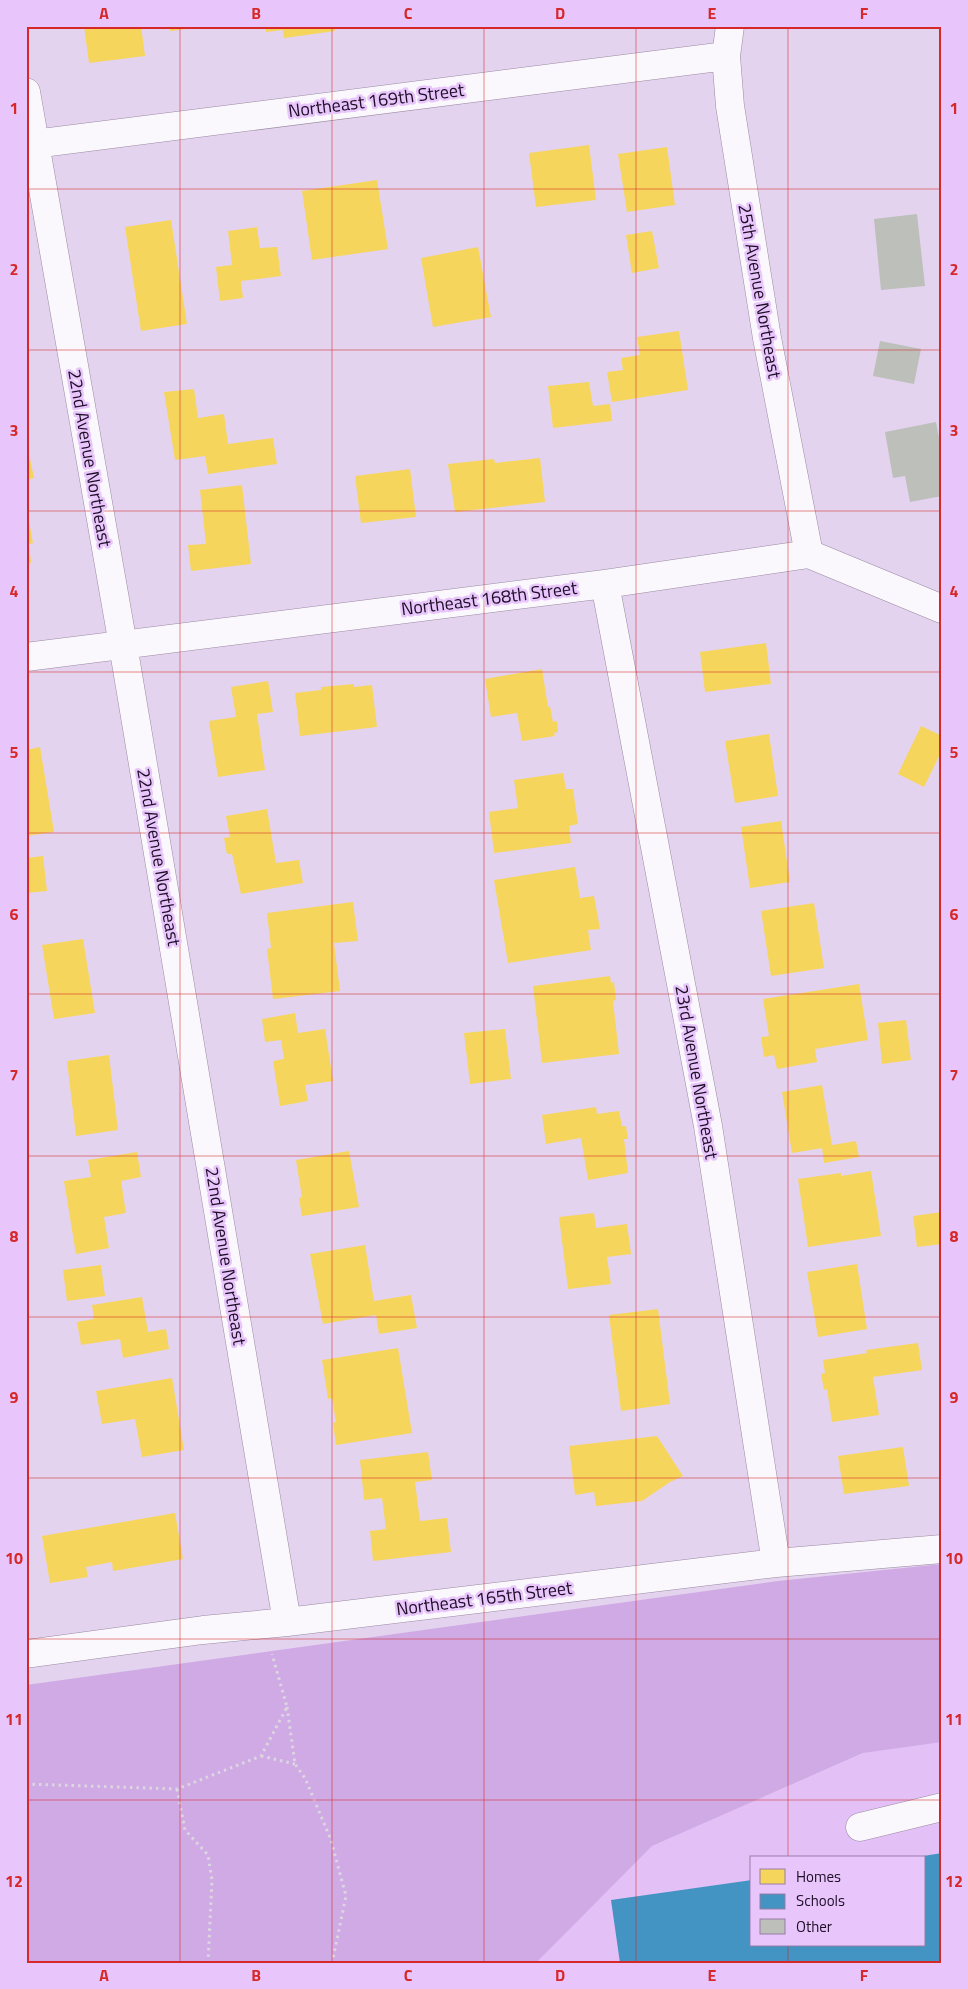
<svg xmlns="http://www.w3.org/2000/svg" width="968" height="1989" viewBox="0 0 968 1989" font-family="'Titillium Web',sans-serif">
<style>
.built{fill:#e3c1f7;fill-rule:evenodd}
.forest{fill:#d0aae5}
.homes{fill:#f6d55c}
.schools{fill:#4393c3}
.building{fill:#bcbfba}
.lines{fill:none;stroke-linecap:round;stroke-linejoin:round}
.minor-casing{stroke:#998aa1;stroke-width:29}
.path{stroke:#dcd6e0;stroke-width:3;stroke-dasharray:2.5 4;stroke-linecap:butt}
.minor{stroke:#fbf8fd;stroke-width:28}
.grid{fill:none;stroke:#d62828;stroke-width:1;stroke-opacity:0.55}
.labels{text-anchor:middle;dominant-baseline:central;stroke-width:5;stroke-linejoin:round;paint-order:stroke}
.street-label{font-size:18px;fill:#1d0d25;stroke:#e8c6fc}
.neatline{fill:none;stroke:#d62828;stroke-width:2}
.grid-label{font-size:16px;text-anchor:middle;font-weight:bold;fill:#d62828}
</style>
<rect width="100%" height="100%" fill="#e4d3ef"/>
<path class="built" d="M 942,1741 L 942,1963 L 536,1963 L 652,1846 L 868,1751 ZM 752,1858 L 924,1858 L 924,1945 L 752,1945 Z"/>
<path class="forest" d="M 942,1564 L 942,1742 L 863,1753 L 652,1846 L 536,1963 L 26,1963 L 26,1685 L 778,1581 Z"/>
<path class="homes" d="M 84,26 L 141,26 L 145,56 L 89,63 Z
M 169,26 L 203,26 L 203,27 L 170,31 Z
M 265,26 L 334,26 L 335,31 L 284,38 L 283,30 L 266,32 Z
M 589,145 L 596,200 L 536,207 L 529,153 Z
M 667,147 L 675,205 L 627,212 L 618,154 Z
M 377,180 L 388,249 L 312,260 L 302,191 Z
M 171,220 L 187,324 L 141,331 L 125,227 Z
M 257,227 L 260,248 L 277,247 L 281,276 L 241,281 L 243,298 L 220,301 L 216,267 L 232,265 L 228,231 Z
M 652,231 L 659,268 L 632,273 L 626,235 Z
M 478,247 L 491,317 L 433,327 L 421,258 Z
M 679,331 L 688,390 L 612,402 L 607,372 L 623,370 L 621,358 L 640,355 L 637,337 Z
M 589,382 L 593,406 L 610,404 L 612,421 L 553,428 L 548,386 Z
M 194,389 L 198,418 L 224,414 L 228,444 L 273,438 L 277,464 L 208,474 L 205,456 L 175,460 L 164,392 Z
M 26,440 L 34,478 L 26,480 Z
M 540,458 L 545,502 L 455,512 L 448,464 L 494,459 L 495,463 Z
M 410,469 L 416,517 L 361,523 L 355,476 Z
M 242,485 L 251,564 L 191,571 L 188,545 L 206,544 L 200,490 Z
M 26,505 L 33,543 L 29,544 L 31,563 L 26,564 Z
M 766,643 L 771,684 L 705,692 L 700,652 Z
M 542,669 L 548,707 L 550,706 L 553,722 L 557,721 L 558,732 L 554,733 L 555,736 L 522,741 L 517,713 L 491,717 L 485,679 Z
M 268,681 L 273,712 L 257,714 L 265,770 L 218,777 L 209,721 L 236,717 L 231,687 Z
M 354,684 L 354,687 L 372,685 L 377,727 L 300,736 L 295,693 L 321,690 L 321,687 Z
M 921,726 L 942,736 L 942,750 L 924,787 L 898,774 Z
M 769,734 L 778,796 L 735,803 L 725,741 Z
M 40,747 L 54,832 L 26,836 L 26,750 Z
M 563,773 L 566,789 L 573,789 L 578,824 L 569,826 L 571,843 L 494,853 L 489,812 L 518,808 L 514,780 Z
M 267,809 L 276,863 L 299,860 L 303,883 L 241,894 L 232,854 L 227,854 L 224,838 L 230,837 L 226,816 Z
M 781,821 L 790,882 L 750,888 L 741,827 Z
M 43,856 L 47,891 L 26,893 L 26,858 Z
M 575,867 L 580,898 L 594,896 L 600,929 L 588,930 L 591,950 L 508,963 L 494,880 Z
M 353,902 L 358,941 L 334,943 L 340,991 L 273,999 L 267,949 L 271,948 L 267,913 Z
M 814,903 L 824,968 L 771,976 L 761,911 Z
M 83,939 L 95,1013 L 54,1019 L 42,945 Z
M 610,976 L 611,983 L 614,982 L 616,1000 L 613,1001 L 619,1054 L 542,1063 L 533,986 Z
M 859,984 L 868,1040 L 815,1049 L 817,1062 L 777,1069 L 774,1055 L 764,1057 L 761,1037 L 769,1036 L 763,999 Z
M 295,1013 L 298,1033 L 325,1029 L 333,1081 L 305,1085 L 308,1101 L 280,1106 L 273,1061 L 284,1059 L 281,1040 L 265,1042 L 262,1019 Z
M 906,1020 L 911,1060 L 882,1064 L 878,1023 Z
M 505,1029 L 511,1079 L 470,1084 L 464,1033 Z
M 109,1055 L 118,1130 L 76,1136 L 67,1061 Z
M 822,1085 L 832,1145 L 856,1141 L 859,1157 L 824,1163 L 822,1148 L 792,1153 L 782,1092 Z
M 596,1107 L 597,1114 L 619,1111 L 622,1126 L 626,1126 L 628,1139 L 624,1139 L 628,1173 L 588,1180 L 581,1138 L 546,1144 L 542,1115 Z
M 349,1151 L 359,1207 L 302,1216 L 299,1198 L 302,1197 L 296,1160 Z
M 137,1152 L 141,1177 L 121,1181 L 126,1213 L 104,1217 L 109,1248 L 76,1254 L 64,1181 L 91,1177 L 88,1160 Z
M 871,1171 L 881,1236 L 808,1247 L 798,1179 L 841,1173 L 841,1176 Z
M 942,1212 L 942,1244 L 917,1247 L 913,1216 Z
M 594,1213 L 596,1228 L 627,1224 L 631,1254 L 607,1257 L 611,1284 L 568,1289 L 559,1217 Z
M 365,1245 L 374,1301 L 411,1295 L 417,1328 L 379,1334 L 376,1315 L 323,1324 L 310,1254 Z
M 857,1264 L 867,1329 L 818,1337 L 807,1272 Z
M 101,1265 L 105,1296 L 67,1301 L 63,1270 Z
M 142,1297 L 148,1332 L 166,1329 L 169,1349 L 123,1358 L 120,1339 L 81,1345 L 77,1322 L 94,1319 L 92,1305 Z
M 658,1309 L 670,1404 L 621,1411 L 609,1315 Z
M 918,1343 L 922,1370 L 873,1377 L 879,1415 L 832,1422 L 827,1389 L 824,1390 L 821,1374 L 825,1373 L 823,1360 L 867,1353 L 866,1350 Z
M 398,1348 L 412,1433 L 336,1445 L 333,1423 L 336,1422 L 332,1398 L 328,1399 L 322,1360 Z
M 172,1378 L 184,1450 L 142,1457 L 135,1419 L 102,1424 L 96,1391 Z
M 657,1436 L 683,1476 L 670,1482 L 642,1501 L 596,1506 L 594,1492 L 575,1495 L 569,1446 Z
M 903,1447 L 909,1486 L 844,1494 L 838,1456 Z
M 428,1452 L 432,1480 L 415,1482 L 420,1521 L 447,1518 L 451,1552 L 373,1561 L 370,1531 L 386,1529 L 382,1498 L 364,1500 L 360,1460 Z
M 175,1513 L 183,1559 L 113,1571 L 112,1562 L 86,1567 L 88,1577 L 50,1583 L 42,1536 Z"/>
<path class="schools" d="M 942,1853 L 942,1963 L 620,1963 L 611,1900 L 752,1880 L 752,1945 L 924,1945 L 924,1858 L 917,1857 Z"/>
<path class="building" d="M 917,214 L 925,286 L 881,290 L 874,219 Z
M 880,341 L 921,349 L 914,384 L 873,376 Z
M 936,422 L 942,453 L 942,496 L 910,502 L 905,476 L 893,478 L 885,432 Z"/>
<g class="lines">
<defs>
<path id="minor" d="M 730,26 L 726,56 L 730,106 L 767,338 L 809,554
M 26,92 L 123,645 L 287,1622
M 26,145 L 726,56
M 605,584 L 708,1126 L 776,1563
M 26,657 L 605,584 L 809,554 L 942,609
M 26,1654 L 203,1630 L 287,1622 L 776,1563 L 942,1549
M 860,1827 L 942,1807"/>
</defs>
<use href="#minor" class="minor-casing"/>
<path class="path" d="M 287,1707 L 295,1764 L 305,1778 L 331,1840 L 346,1896 L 332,1963
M 261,1756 L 295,1764
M 26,1784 L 177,1789 L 261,1756 L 287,1707 L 272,1654
M 177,1789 L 185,1830 L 208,1855 L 212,1880 L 208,1963"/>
<use href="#minor" class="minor"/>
</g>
<path class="grid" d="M 180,26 L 180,1963M 332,26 L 332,1963M 484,26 L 484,1963M 636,26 L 636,1963M 788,26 L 788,1858M 26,189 L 942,189M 26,350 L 942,350M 26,511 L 942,511M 26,672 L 942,672M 26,833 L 942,833M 26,994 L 942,994M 26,1156 L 942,1156M 26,1317 L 942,1317M 26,1478 L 942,1478M 26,1639 L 942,1639M 26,1800 L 942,1800M 788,1945 L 788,1963"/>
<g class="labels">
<g class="street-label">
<text transform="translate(376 100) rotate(-7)">Northeast 169th Street</text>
<text transform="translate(760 291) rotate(80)">25th Avenue Northeast</text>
<text transform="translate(90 458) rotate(80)">22nd Avenue Northeast</text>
<text transform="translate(489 598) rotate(-7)">Northeast 168th Street</text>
<text transform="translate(159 857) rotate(80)">22nd Avenue Northeast</text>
<text transform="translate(697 1072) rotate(80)">23rd Avenue Northeast</text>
<text transform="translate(226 1256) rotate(81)">22nd Avenue Northeast</text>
<text transform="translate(484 1598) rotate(-7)">Northeast 165th Street</text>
</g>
</g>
<rect width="968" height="1989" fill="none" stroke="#e8c6fc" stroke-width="55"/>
<rect x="750" y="1856" width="175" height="90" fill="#e8c6fc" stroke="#977ca6"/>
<rect x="760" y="1869" width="25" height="15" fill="#f6d55c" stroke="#977ca6"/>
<text x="796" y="1882" font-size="15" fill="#1d0d25">Homes</text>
<rect x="760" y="1894" width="25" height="15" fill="#4393c3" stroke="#977ca6"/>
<text x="796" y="1906" font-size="15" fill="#1d0d25">Schools</text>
<rect x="760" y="1919" width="25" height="15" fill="#bcbfba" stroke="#977ca6"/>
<text x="796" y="1932" font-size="15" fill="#1d0d25">Other</text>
<rect x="28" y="28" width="912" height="1934" class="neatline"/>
<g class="grid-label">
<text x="104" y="19">A</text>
<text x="256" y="19">B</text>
<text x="408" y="19">C</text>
<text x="560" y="19">D</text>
<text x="712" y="19">E</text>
<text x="864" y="19">F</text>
<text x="14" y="114">1</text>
<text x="954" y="114">1</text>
<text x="14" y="275">2</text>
<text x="954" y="275">2</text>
<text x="14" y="436">3</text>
<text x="954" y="436">3</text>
<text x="14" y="597">4</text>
<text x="954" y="597">4</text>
<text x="14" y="758">5</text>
<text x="954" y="758">5</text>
<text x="14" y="920">6</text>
<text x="954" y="920">6</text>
<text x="14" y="1081">7</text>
<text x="954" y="1081">7</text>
<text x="14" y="1242">8</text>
<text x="954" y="1242">8</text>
<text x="14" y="1403">9</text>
<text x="954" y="1403">9</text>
<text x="14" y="1564">10</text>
<text x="954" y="1564">10</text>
<text x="14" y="1725">11</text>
<text x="954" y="1725">11</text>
<text x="14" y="1887">12</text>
<text x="954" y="1887">12</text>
<text x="104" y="1981">A</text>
<text x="256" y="1981">B</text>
<text x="408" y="1981">C</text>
<text x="560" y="1981">D</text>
<text x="712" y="1981">E</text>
<text x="864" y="1981">F</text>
</g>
</svg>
